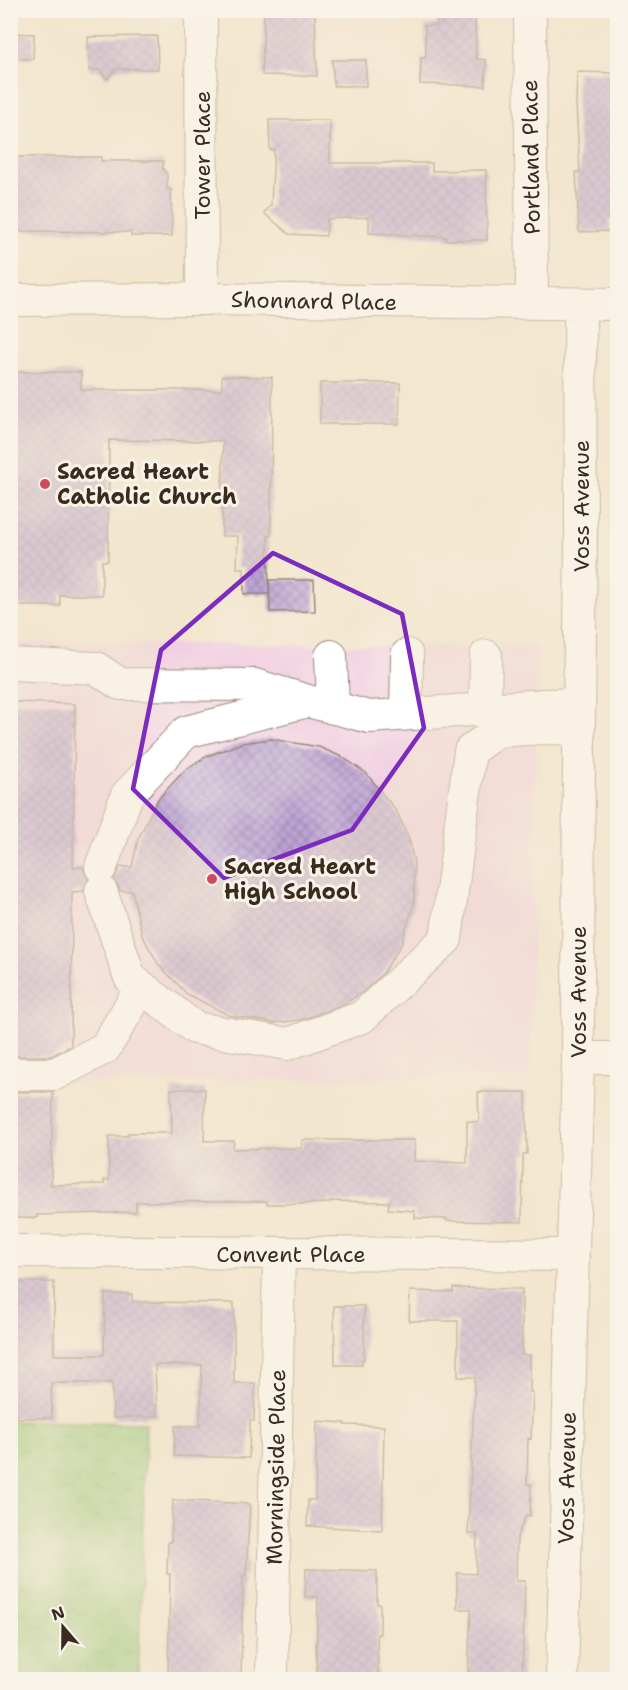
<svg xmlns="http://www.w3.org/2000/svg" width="628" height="1690" viewBox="0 0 628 1690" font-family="'Shantell Sans',sans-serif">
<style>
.built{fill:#f2cfe2}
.park{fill:url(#park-crowns);stroke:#687a4c;stroke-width:1.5}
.building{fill:url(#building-cross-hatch)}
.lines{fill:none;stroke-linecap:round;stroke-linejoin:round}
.minor-casing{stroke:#978876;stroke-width:34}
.minor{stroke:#fff;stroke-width:32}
.marked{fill:none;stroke:#7b2cbf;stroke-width:4.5;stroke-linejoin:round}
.poi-dot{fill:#d1495b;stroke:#f7f3e8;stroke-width:2}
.labels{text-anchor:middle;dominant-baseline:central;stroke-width:6;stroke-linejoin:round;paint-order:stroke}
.street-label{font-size:22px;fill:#3b2a1e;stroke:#f7f3e8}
.poi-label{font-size:22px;font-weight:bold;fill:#3b2a1e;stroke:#f7f3e8;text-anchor:start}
</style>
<defs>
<pattern id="park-crowns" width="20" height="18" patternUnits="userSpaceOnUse" patternTransform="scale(1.5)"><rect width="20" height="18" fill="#96c979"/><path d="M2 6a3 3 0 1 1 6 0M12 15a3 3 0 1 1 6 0" fill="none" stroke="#7ca363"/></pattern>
<pattern id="building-cross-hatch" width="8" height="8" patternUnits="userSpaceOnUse" patternTransform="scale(1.5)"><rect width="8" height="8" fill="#bea4d6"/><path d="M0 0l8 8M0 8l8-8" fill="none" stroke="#9c86ad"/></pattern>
</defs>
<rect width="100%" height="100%" fill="#f7f3e8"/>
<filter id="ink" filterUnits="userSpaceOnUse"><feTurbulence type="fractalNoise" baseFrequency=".0167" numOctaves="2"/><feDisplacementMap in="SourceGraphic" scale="12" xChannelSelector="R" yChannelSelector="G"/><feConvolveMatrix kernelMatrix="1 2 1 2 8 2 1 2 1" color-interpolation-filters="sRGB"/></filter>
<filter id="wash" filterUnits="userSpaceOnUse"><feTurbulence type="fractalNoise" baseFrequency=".008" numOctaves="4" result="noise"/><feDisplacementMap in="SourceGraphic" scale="24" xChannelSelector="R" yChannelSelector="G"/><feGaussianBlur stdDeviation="1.35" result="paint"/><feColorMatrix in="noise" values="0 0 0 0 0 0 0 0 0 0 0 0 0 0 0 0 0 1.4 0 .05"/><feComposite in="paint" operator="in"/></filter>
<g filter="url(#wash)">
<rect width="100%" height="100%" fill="#f3e6ce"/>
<path class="built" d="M 10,642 L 538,647 L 530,1077 L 11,1083 Z"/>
<path class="park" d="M 11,1421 L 146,1423 L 138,1679 L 11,1679 Z"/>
<g id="blocks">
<path class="building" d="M 264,10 L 315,10 L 317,76 L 262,75 Z
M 437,10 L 475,10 L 476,59 L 486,60 L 485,86 L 420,84 L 421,58 L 426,58 L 425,26 L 437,25 Z
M 10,33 L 34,34 L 33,59 L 10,58 Z
M 157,36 L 158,69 L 116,69 L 107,79 L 99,70 L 89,70 L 88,37 Z
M 332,60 L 366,60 L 366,86 L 334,86 Z
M 577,72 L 618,73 L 618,220 L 609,220 L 610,231 L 579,232 L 576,172 L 580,172 L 576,105 Z
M 269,120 L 330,120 L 330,163 L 432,163 L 432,171 L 486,170 L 487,240 L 446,240 L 446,237 L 369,233 L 369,217 L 327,219 L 326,236 L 289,234 L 264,213 L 271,205 L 274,150 L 270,150 Z
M 16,157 L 101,157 L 101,161 L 163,161 L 163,169 L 167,174 L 167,188 L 171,190 L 172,236 L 131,236 L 131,232 L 10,231 L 10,166 L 16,166 Z
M 10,372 L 81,372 L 81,390 L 222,390 L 222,376 L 272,377 L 271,536 L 268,536 L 269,594 L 244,594 L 244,568 L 237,568 L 238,536 L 222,536 L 223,441 L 109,440 L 108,561 L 102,561 L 102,595 L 60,595 L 60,606 L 10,606 Z
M 320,383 L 400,383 L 399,424 L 320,424 Z
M 269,580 L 314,580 L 315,611 L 270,612 Z
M 10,702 L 75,704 L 73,867 L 83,867 L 88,879 L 84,891 L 72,892 L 71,1046 L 51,1056 L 10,1056 Z
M 271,739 L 319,747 L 342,757 L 366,773 L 397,812 L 409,839 L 414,863 L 414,903 L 401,945 L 382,974 L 360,994 L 344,1004 L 301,1020 L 273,1023 L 228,1015 L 187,994 L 159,965 L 142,935 L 132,891 L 120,891 L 114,879 L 120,867 L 132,867 L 138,839 L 158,799 L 185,770 L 205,757 L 242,743 Z
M 171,1089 L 205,1089 L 204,1141 L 234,1141 L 233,1149 L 302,1148 L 302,1140 L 415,1140 L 414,1161 L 467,1163 L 467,1121 L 479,1122 L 478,1092 L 526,1092 L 527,1154 L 523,1154 L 522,1222 L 447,1221 L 447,1219 L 415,1218 L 415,1211 L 388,1209 L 389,1202 L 330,1201 L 330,1203 L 298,1204 L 267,1204 L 267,1201 L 136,1202 L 136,1212 L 37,1215 L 37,1218 L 10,1218 L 10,1092 L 53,1092 L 51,1185 L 104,1184 L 104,1180 L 109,1180 L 109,1136 L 128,1136 L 128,1133 L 172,1133 Z
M 10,1282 L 54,1282 L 54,1355 L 104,1355 L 105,1294 L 132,1294 L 132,1302 L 234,1303 L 234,1383 L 255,1383 L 254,1421 L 250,1421 L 249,1458 L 174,1456 L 175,1426 L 200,1426 L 202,1365 L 155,1365 L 157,1416 L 113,1418 L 112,1383 L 51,1383 L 52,1418 L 10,1418 Z
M 453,1288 L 522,1289 L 522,1355 L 530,1355 L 530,1392 L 533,1392 L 531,1439 L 528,1438 L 527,1484 L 531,1484 L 530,1516 L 526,1515 L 517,1537 L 516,1581 L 525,1581 L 522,1680 L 469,1680 L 468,1674 L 471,1609 L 457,1609 L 457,1573 L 476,1574 L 477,1534 L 468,1534 L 475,1377 L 458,1377 L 458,1321 L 409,1321 L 410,1291 L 453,1292 Z
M 334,1306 L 364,1306 L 364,1359 L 362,1359 L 362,1365 L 335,1365 Z
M 317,1421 L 345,1423 L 345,1425 L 384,1426 L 382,1530 L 307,1526 L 308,1500 L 315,1500 Z
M 173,1500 L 250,1504 L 246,1575 L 243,1575 L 241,1680 L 168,1680 L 170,1574 L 167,1574 L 168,1542 L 171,1542 Z
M 306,1569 L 377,1571 L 377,1604 L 380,1604 L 380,1634 L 377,1634 L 378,1680 L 317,1680 L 316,1641 L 317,1641 L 318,1597 L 305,1597 Z"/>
</g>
</g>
<g filter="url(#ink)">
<use href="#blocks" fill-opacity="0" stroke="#978876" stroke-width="1.5"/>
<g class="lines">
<defs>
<path id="minor" d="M 201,10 L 202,299
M 530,10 L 532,303
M 10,300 L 202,299 L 618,304
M 331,656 L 333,708
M 10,664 L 96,668 L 120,684 L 255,685 L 308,701 L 369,717 L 544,705 L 579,704
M 485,709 L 486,656
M 406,714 L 407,655
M 101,867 L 127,795 L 186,732 L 308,701
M 101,891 L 130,978 L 195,1028 L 288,1044 L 362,1017 L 446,939 L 470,751 L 497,731 L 544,728 L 579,729
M 578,1058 L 618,1058
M 10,1074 L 55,1074 L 105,1048 L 141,988
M 10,1251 L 572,1255
M 272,1680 L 279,1254
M 562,1680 L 578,1058 L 579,729 L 581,537 L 580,304"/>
</defs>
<use href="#minor" class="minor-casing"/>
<use href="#minor" class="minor"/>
</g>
</g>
<path d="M0 0H628V1690H0ZM 273,553 L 402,614 L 424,728 L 352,830 L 224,878 L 133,789 L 161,650 Z" fill="#f3e6ce" fill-opacity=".55" fill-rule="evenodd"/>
<path class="marked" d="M 273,553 L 402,614 L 424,728 L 352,830 L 224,878 L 133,789 L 161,650 Z"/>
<g class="poi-dot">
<circle cx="45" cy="484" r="6"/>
<circle cx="212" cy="879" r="6"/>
</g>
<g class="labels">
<g class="street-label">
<text transform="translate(202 155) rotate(-90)">Tower Place</text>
<text transform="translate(531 157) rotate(-91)">Portland Place</text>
<text transform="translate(314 301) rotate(1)">Shonnard Place</text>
<text transform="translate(581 506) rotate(-90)">Voss Avenue</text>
<text transform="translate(578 992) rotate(-90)">Voss Avenue</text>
<text x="291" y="1254">Convent Place</text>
<text transform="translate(276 1467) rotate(-89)">Morningside Place</text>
<text transform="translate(567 1478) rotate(-89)">Voss Avenue</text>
</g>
<g class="poi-label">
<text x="57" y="471">Sacred Heart<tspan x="57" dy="25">Catholic Church</tspan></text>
<text x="224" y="866">Sacred Heart<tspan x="224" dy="25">High School</tspan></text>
</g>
</g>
<rect width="628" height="1690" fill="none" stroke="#f7f3e8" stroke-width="36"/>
<g transform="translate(63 1627) rotate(340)" stroke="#f7f3e8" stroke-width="4.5" paint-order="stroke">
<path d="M0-4.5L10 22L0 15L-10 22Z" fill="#3b2a1e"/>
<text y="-9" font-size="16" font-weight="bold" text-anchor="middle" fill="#3b2a1e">N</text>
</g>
</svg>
